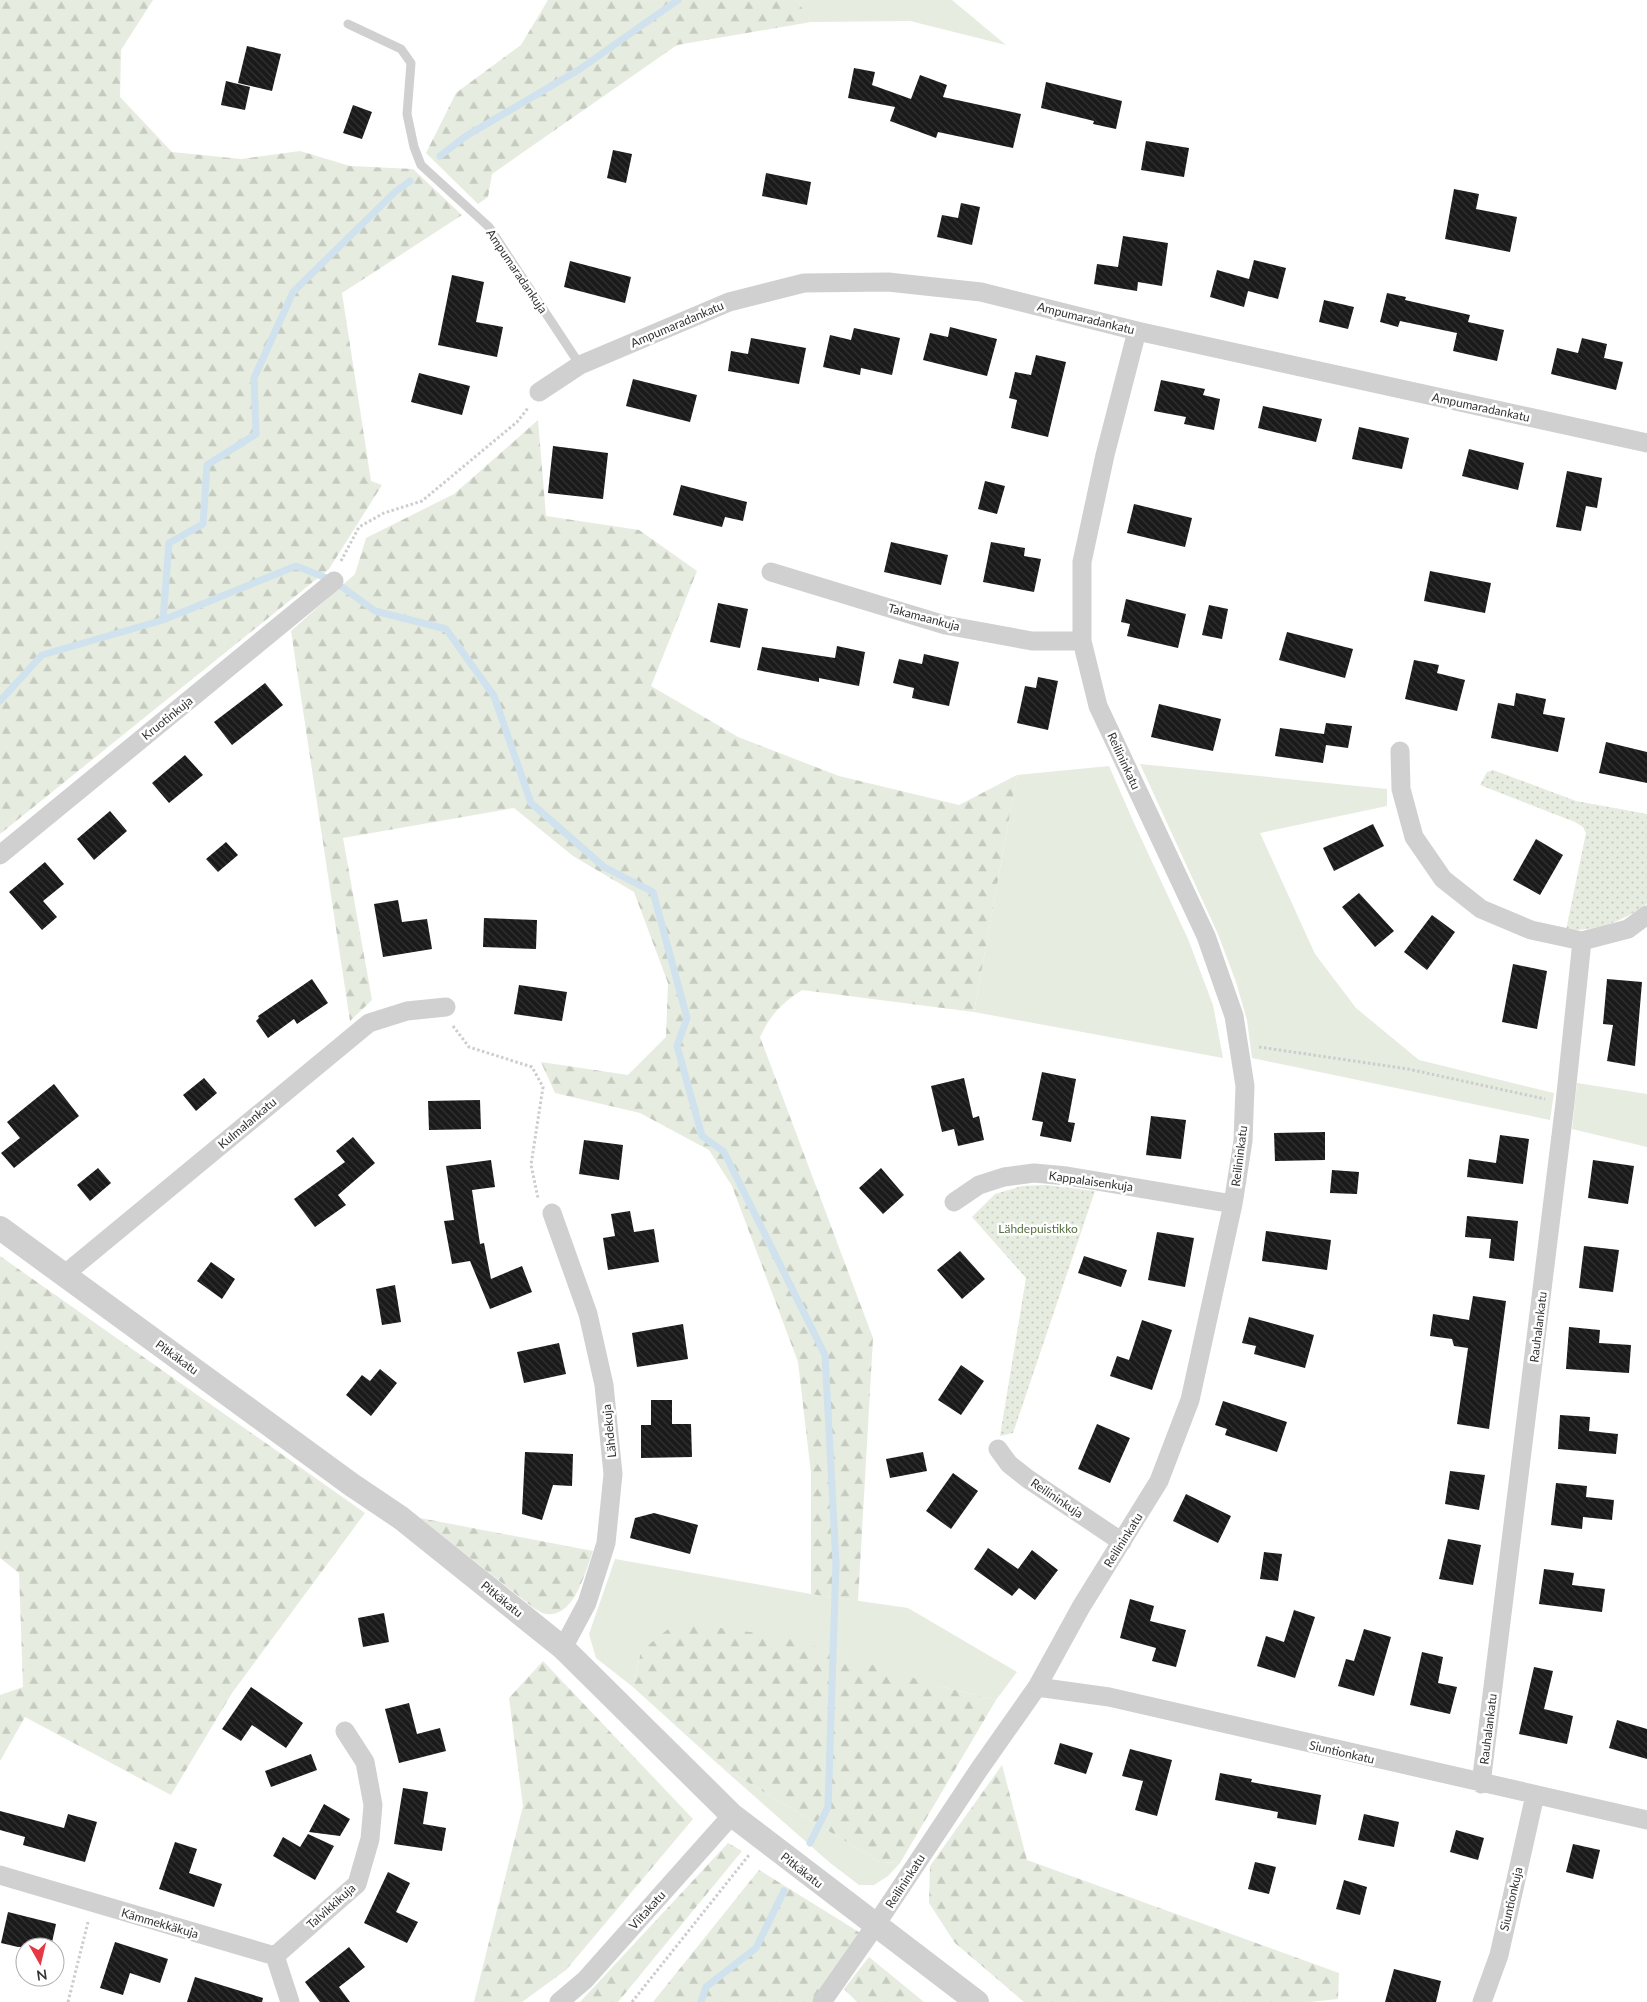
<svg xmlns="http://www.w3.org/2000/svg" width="1647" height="2002" viewBox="0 0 1647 2002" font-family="Lato,sans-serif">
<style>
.grass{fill:#e6ecdf}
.forest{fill:url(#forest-firs)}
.park{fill:url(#park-dots)}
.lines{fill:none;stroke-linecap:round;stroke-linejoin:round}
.stream{stroke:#cfe2ee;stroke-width:7}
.building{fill:url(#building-back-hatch)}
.path{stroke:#cdcdcd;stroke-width:3;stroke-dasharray:2.5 2.5;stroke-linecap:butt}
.service{stroke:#d0d0d0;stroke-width:9}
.minor{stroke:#d0d0d0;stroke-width:19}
.tertiary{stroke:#d0d0d0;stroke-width:24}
.labels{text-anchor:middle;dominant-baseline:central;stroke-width:5;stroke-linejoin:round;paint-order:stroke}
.street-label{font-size:12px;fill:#333;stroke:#fff}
.park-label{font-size:12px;fill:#56703f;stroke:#fff}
</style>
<defs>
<pattern id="forest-firs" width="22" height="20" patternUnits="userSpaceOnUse" patternTransform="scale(1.25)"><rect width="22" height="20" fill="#e6ecdf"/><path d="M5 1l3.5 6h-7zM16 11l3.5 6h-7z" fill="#c6cbc0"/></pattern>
<pattern id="park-dots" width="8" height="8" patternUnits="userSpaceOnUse" patternTransform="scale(1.25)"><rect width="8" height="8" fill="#e6ecdf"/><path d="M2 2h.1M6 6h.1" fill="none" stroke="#c6cbc0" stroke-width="1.8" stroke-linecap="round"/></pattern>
<pattern id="building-back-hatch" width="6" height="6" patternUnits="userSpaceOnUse" patternTransform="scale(1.25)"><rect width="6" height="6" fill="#1a1a1a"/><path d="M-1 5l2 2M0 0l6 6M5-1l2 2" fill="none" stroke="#333"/></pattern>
</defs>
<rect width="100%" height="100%" fill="#fff"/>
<path class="grass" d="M 797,0 L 952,0 L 1006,45 L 910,21 L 811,22 Z
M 1140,764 L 1387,789 L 1387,806 L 1260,833 L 1315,954 L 1356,1008 L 1419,1060 L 1554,1093 L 1550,1120 L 1252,1058 L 1247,1020 L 1236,982 L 1218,934 Z
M 1109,766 L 1134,823 L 1188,939 L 1213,1005 L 1223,1058 L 974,1012 L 1017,775 Z
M 1577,1083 L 1647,1094 L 1647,1147 L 1572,1129 Z
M 615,1559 L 811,1594 L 908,1608 L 1017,1672 L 996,1700 L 939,1686 L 641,1651 L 633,1687 L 596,1658 L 589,1634 Z
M 719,1765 L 880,1862 L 900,1863 L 888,1876 L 874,1885 L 859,1885 L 829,1862 Z"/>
<path class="forest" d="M 0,0 L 153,0 L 121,50 L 120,97 L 172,152 L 241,159 L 300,151 L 350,166 L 413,169 L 462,215 L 342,293 L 371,481 L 382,485 L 329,569 L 0,834 Z
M 548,0 L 797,0 L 811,22 L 677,45 L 492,174 L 488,197 L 478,204 L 426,153 L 456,93 L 521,45 Z
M 538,420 L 546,516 L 639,530 L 697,571 L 651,686 L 738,737 L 839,776 L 959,805 L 1017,775 L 974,1012 L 802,990 C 781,1004 771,1014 760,1037 L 873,1338 L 858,1601 L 811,1594 L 811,1473 L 798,1362 L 732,1186 L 709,1150 L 640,1113 L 555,1093 L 541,1062 L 628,1075 L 666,1037 L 668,983 L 634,892 L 573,856 L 514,808 L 343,838 L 372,1000 L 350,1021 L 291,631 L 355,574 L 366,538 L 454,494 Z
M 0,1256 L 365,1513 L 232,1693 L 171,1795 L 25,1717 L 0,1761 L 0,1695 L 23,1687 L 19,1573 L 0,1558 Z
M 420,1518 L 593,1551 C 586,1570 574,1619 546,1614 C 543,1614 538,1610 535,1609 Z
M 677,1622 L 786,1637 L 939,1686 L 996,1700 L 900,1863 L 880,1862 L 719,1765 L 633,1687 L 641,1651 Z
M 543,1661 L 693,1819 L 566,1970 L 522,2002 L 474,2002 L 523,1806 L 509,1698 Z
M 1002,1765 L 1027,1860 L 1339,1973 L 1338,1999 L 1310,2002 L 1024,2002 L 955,1943 L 929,1903 L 930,1866 Z
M 728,1843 L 742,1851 L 618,2002 L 580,2002 Z
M 759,1870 L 862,1934 L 813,2002 L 653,2002 Z
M 869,1957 L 924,2002 L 857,2002 L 844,1989 Z"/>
<path class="park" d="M 1493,770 L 1576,801 L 1647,814 L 1647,904 C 1622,922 1597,931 1566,930 L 1586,833 L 1583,827 L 1575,822 L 1480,785 L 1487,772 Z
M 1046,1185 L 1095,1191 L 1013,1433 L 1000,1436 L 1026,1278 L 972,1217 L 995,1194 L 1022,1186 Z"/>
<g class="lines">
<path class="stream" d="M 440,156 L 466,136 L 580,69 L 678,0
M 163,620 L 296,566 L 334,581 L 375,611 L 446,629 L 494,696 L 531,803 L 604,867 L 653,892 L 687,1018 L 677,1046 L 702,1136 L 724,1152 L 825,1355 L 836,1563 L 828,1807 L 810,1843
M 0,701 L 42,655 L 163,620 L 169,543 L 203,524 L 207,465 L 256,434 L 254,378 L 293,292 L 395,192 L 410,181
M 701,2002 L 706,1987 L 756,1948 L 784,1891"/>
</g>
<path class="building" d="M 247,46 L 281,54 L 272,91 L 238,83 Z
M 854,68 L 875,72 L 872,85 L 911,99 L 920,75 L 947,85 L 943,97 L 1021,114 L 1013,148 L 938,132 L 936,138 L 890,121 L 895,107 L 848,98 Z
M 226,81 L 250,87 L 245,110 L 221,105 Z
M 1046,82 L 1122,101 L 1116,129 L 1093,124 L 1094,121 L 1041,108 Z
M 353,105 L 372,112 L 362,139 L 343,133 Z
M 1146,141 L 1189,148 L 1184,177 L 1141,170 Z
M 613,150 L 632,154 L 626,183 L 607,178 Z
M 766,173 L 811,182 L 807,205 L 762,196 Z
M 1454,189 L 1479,194 L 1476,209 L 1517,217 L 1510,252 L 1445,239 Z
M 961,203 L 980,207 L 972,245 L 937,237 L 942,215 L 958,218 Z
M 1123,236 L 1168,243 L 1162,286 L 1138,282 L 1137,291 L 1094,284 L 1097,264 L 1118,267 Z
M 1254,260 L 1286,268 L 1278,299 L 1248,291 L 1244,307 L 1210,297 L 1217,270 L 1249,279 Z
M 570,261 L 631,277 L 625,303 L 564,287 Z
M 452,275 L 484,282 L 476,322 L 503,327 L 497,357 L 438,345 Z
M 1387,293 L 1406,297 L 1405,300 L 1470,315 L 1468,322 L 1504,330 L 1497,361 L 1453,351 L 1457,333 L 1400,321 L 1398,327 L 1380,322 Z
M 1324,300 L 1354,307 L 1348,329 L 1319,322 Z
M 950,327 L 997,339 L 987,376 L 923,360 L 930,333 L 948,337 Z
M 854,328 L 900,338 L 892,375 L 861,368 L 860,375 L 823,367 L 830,335 L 851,340 Z
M 751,338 L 806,348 L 799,384 L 728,371 L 731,351 L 748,354 Z
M 1582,338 L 1607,344 L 1604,358 L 1623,362 L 1616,390 L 1551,374 L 1557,348 L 1578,353 Z
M 1036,355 L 1066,362 L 1048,437 L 1011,428 L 1017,400 L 1009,398 L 1015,372 L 1031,375 Z
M 419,373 L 470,386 L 462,415 L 411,402 Z
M 633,379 L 697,395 L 690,422 L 626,406 Z
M 1161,380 L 1205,389 L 1203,395 L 1220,399 L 1214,430 L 1184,424 L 1186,417 L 1154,411 Z
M 1263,406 L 1322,419 L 1316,442 L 1258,428 Z
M 1359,427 L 1409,438 L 1402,469 L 1352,459 Z
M 553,446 L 608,453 L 603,499 L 548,493 Z
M 1469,449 L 1524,463 L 1518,490 L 1462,476 Z
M 1567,471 L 1602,478 L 1597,508 L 1586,506 L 1581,531 L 1556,527 Z
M 985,481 L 1005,486 L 997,514 L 978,509 Z
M 681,485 L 747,502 L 743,521 L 725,517 L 722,527 L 673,515 Z
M 1134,504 L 1192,518 L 1185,547 L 1127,533 Z
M 891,542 L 948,555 L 941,585 L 884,572 Z
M 991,542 L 1025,548 L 1024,556 L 1041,559 L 1034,592 L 983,582 Z
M 1430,571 L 1491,583 L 1485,613 L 1424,601 Z
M 1126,599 L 1186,614 L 1178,648 L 1127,636 L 1130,624 L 1121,622 Z
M 718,603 L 748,609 L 740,648 L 710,642 Z
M 1209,605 L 1228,609 L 1222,639 L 1202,635 Z
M 1287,632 L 1353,649 L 1345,678 L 1279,660 Z
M 837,646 L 865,652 L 859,686 L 819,678 L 819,682 L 757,670 L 762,647 L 835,658 Z
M 924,654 L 959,662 L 949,706 L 912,698 L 914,688 L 893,683 L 899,659 L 922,664 Z
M 1414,660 L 1439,665 L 1437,673 L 1465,680 L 1457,711 L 1405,699 Z
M 1038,677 L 1058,681 L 1048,730 L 1017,723 L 1025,686 L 1036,688 Z
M 265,683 L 283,705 L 232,745 L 214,722 Z
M 1516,693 L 1546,699 L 1543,714 L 1565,718 L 1558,752 L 1491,738 L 1498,703 L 1514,706 Z
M 1159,704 L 1221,719 L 1213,751 L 1151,737 Z
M 1326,723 L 1352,726 L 1348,748 L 1326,745 L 1323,763 L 1275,756 L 1280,728 L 1324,734 Z
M 1606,742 L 1647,752 L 1647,783 L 1599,773 Z
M 185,755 L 203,775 L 169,803 L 152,783 Z
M 110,811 L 127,831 L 94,860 L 77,839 Z
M 1373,824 L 1384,846 L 1334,871 L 1323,848 Z
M 1536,839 L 1563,855 L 1540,895 L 1513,880 Z
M 226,842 L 238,855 L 218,872 L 206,859 Z
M 45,862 L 64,884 L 43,901 L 57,917 L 42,930 L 9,892 Z
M 1359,893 L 1394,931 L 1375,947 L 1342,907 Z
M 398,900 L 402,922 L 427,919 L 432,949 L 383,957 L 374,904 Z
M 1432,915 L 1455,932 L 1427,970 L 1404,952 Z
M 484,918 L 537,920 L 536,949 L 483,947 Z
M 1513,964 L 1547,971 L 1537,1029 L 1502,1022 Z
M 312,979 L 328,1003 L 297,1024 L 294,1019 L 268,1038 L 256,1021 L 259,1018 L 258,1016 Z
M 1607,979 L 1642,982 L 1635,1066 L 1607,1061 L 1613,1025 L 1603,1024 Z
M 519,985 L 567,992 L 562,1021 L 514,1014 Z
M 1042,1072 L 1076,1079 L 1068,1122 L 1075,1123 L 1071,1142 L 1040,1136 L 1043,1122 L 1032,1120 Z
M 204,1078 L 217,1093 L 196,1111 L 183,1095 Z
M 964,1078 L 973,1118 L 979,1116 L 984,1140 L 958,1146 L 954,1129 L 942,1132 L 931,1086 Z
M 54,1084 L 79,1116 L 14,1168 L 1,1153 L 20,1138 L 7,1122 Z
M 480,1100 L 481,1129 L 429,1130 L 428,1101 Z
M 1151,1116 L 1186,1120 L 1181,1159 L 1146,1155 Z
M 1325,1132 L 1325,1160 L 1275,1161 L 1274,1133 Z
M 1500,1135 L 1529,1139 L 1523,1184 L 1467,1177 L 1469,1159 L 1496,1163 Z
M 353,1137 L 375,1163 L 338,1195 L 346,1205 L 315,1227 L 294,1199 L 345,1162 L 336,1151 Z
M 584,1140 L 623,1145 L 619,1180 L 579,1174 Z
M 491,1160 L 495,1187 L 472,1190 L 480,1244 L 484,1243 L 491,1279 L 522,1266 L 532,1292 L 490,1309 L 470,1261 L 452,1264 L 444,1221 L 454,1220 L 446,1166 Z
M 1593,1160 L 1634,1166 L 1628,1204 L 1588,1198 Z
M 98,1168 L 111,1183 L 90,1201 L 77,1185 Z
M 881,1168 L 904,1195 L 883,1214 L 859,1188 Z
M 1332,1170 L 1359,1172 L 1357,1194 L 1330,1193 Z
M 630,1211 L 634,1232 L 654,1229 L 659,1262 L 608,1270 L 603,1238 L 615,1236 L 611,1214 Z
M 1467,1216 L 1518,1221 L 1514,1261 L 1489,1258 L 1491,1239 L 1465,1237 Z
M 1266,1231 L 1331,1240 L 1327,1270 L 1262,1261 Z
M 1157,1232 L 1194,1238 L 1185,1287 L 1148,1280 Z
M 1584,1246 L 1619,1250 L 1613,1292 L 1579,1288 Z
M 960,1251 L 985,1279 L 962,1299 L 937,1270 Z
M 1084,1256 L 1127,1270 L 1121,1287 L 1078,1273 Z
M 211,1262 L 235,1279 L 222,1299 L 197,1281 Z
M 395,1285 L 401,1322 L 382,1325 L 376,1289 Z
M 1473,1296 L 1506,1301 L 1489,1429 L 1457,1424 L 1468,1348 L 1454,1346 L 1452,1339 L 1430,1336 L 1433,1314 L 1469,1320 Z
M 1249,1317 L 1314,1335 L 1305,1368 L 1254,1354 L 1256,1346 L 1242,1343 Z
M 1142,1320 L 1172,1330 L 1152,1390 L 1110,1376 L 1117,1356 L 1129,1360 Z
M 683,1324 L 688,1359 L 637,1367 L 632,1333 Z
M 1569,1327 L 1600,1330 L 1599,1343 L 1631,1345 L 1629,1373 L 1566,1369 Z
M 559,1343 L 566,1374 L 524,1383 L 517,1352 Z
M 961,1365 L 984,1381 L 961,1415 L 938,1400 Z
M 380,1369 L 397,1383 L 371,1416 L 346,1395 L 362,1375 L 370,1381 Z
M 651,1400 L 672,1400 L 672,1424 L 691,1424 L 692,1457 L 641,1458 L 641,1425 L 651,1425 Z
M 1223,1401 L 1287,1422 L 1277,1452 L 1225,1435 L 1227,1429 L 1215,1425 Z
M 1560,1415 L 1590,1417 L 1589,1431 L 1618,1434 L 1616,1454 L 1558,1449 Z
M 1097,1424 L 1130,1438 L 1110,1483 L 1078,1469 Z
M 525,1452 L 573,1454 L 572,1486 L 553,1485 L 542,1520 L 522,1514 Z
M 923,1452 L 927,1471 L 890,1478 L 886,1459 Z
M 1450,1471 L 1485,1475 L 1479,1510 L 1445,1504 Z
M 953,1473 L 978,1491 L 951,1529 L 926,1511 Z
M 1556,1483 L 1587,1486 L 1586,1497 L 1614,1500 L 1612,1520 L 1583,1517 L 1582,1529 L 1551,1525 Z
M 1186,1494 L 1231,1516 L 1218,1543 L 1173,1521 Z
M 654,1513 L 698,1525 L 690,1554 L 630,1538 L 635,1518 Z
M 1448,1539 L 1481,1545 L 1473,1585 L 1439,1579 Z
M 988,1548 L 1018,1569 L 1032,1550 L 1058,1570 L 1035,1600 L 1019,1588 L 1012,1596 L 974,1569 Z
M 1264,1552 L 1282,1554 L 1278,1581 L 1260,1579 Z
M 1544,1569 L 1574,1573 L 1572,1585 L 1605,1589 L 1602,1612 L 1539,1604 Z
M 1130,1599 L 1154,1606 L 1150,1621 L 1186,1630 L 1176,1667 L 1152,1661 L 1156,1648 L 1120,1638 Z
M 1294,1610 L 1315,1617 L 1295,1678 L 1257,1666 L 1266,1636 L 1284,1642 Z
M 384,1613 L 389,1642 L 363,1647 L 358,1618 Z
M 1364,1629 L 1391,1637 L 1374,1696 L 1338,1686 L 1346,1659 L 1354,1661 Z
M 1422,1652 L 1443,1657 L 1438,1683 L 1457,1687 L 1450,1714 L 1410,1705 Z
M 1534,1667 L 1553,1671 L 1544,1709 L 1573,1716 L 1567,1744 L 1519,1734 Z
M 251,1687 L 303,1723 L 286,1748 L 252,1725 L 241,1741 L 222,1729 Z
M 409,1703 L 417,1734 L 440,1728 L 446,1751 L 399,1763 L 385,1709 Z
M 1617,1720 L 1647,1729 L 1647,1759 L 1609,1748 Z
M 1060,1743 L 1093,1753 L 1086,1774 L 1054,1764 Z
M 1130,1749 L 1172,1760 L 1157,1816 L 1135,1810 L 1143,1781 L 1122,1776 Z
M 311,1754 L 317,1770 L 271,1787 L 265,1771 Z
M 1220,1773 L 1252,1779 L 1251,1782 L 1321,1795 L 1316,1825 L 1277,1818 L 1278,1812 L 1215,1800 Z
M 403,1788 L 428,1792 L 423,1824 L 446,1828 L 442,1851 L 394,1844 Z
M 324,1804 L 350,1819 L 340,1836 L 309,1832 Z
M 0,1811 L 64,1828 L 68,1814 L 97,1822 L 85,1862 L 23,1845 L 25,1837 L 0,1830 Z
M 1364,1814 L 1399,1822 L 1394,1847 L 1358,1840 Z
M 1456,1830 L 1484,1838 L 1478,1860 L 1450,1852 Z
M 308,1834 L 334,1846 L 315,1880 L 273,1856 L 283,1837 L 300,1847 Z
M 175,1842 L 197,1849 L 189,1873 L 222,1884 L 214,1907 L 159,1889 Z
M 1573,1844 L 1600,1850 L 1593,1879 L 1566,1872 Z
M 1255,1862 L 1276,1867 L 1269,1894 L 1248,1889 Z
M 388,1872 L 410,1883 L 396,1912 L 418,1922 L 407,1943 L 364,1923 Z
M 1344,1880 L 1367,1887 L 1360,1915 L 1336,1909 Z
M 8,1912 L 56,1924 L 51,1947 L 18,1947 L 1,1943 Z
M 115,1942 L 168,1959 L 160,1983 L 130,1973 L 123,1995 L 100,1988 Z
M 349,1947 L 365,1967 L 339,1987 L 350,2002 L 320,2002 L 305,1982 Z
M 1394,1969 L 1441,1981 L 1436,2002 L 1385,2002 Z
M 195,1977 L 263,1998 L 262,2002 L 187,2002 Z"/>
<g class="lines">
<path class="path" d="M 341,561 L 359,527 L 384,513 L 422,501 L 517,422 L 528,408
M 453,1026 L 469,1047 L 532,1067 L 543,1087 L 531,1165 L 538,1198
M 1259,1047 L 1408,1069 L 1545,1099
M 68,2002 L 88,1922
M 632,2002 L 749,1855"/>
<path class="service" d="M 348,24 L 401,49 L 411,63 L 407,114 L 414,147 L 421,165 L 489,227 L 580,365"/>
<path class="minor" d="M 539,392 L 580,365 L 729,302 L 804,283 L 888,282 L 981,292 L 1137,331 L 1647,443
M 771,572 L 945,625 L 1032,641 L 1082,641
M 1400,751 L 1401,789 L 1414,837 L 1443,879 L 1481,909 L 1531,930 L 1582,941 L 1628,929 L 1647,915
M 0,855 L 334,581
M 954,1202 L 979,1185 L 1004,1177 L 1034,1173 L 1067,1176 L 1233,1204
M 552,1213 L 588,1314 L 604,1385 L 613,1474 L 606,1543 L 587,1603 L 563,1648
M 65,1274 L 369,1023 L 407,1011 L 446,1007
M 998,1449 L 1009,1464 L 1028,1479 L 1122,1542
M 1037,1687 L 1109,1697 L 1647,1820
M 1481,1784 L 1565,1103 L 1582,941
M 0,1875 L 275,1956 L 290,2002
M 275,1956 L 357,1884 L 370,1839 L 373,1805 L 365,1762 L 345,1731
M 559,2002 L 585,1980 L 732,1815
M 822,2002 L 875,1926 L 978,1771 L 1037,1687 L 1081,1607 L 1159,1481 L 1190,1400 L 1233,1204 L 1243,1141 L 1245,1086 L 1234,1016 L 1206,936 L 1098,706 L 1082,641 L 1082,562 L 1105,455 L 1137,331
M 1482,2002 L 1499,1955 L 1535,1795"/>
<path class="tertiary" d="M 0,1228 L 352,1485 L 401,1518 L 563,1648 L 732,1815 L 977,2002"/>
</g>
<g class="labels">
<g class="street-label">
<text transform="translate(517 271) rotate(56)">Ampumaradankuja</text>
<text transform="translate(1086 318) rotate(14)">Ampumaradankatu</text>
<text transform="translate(677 324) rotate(-23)">Ampumaradankatu</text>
<text transform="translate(1481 407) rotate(12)">Ampumaradankatu</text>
<text transform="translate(924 617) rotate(15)">Takamaankuja</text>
<text transform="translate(167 718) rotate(-39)">Kruotinkuja</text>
<text transform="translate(1124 761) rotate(65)">Reilininkatu</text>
<text transform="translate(247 1123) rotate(-40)">Kulmalankatu</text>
<text transform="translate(1239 1156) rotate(-83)">Reilininkatu</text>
<text transform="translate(1091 1181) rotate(8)">Kappalaisenkuja</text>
<text transform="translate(1538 1327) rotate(-83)">Rauhalankatu</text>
<text transform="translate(177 1357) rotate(36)">Pitkäkatu</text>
<text transform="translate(609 1431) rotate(-96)">Lähdekuja</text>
<text transform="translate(1057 1498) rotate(34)">Reilininkuja</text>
<text transform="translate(1123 1540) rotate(-58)">Reilininkatu</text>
<text transform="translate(502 1599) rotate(39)">Pitkäkatu</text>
<text transform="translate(1488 1729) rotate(-83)">Rauhalankatu</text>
<text transform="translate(1342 1752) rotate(13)">Siuntionkatu</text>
<text transform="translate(802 1870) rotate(38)">Pitkäkatu</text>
<text transform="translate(905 1881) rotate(-57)">Reilininkatu</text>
<text transform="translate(1511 1899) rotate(-77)">Siuntionkuja</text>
<text transform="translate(331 1906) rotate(-42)">Talvikkikuja</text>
<text transform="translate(647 1910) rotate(-48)">Viitakatu</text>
<text transform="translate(160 1923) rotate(16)">Kämmekkäkuja</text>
</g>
<g class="park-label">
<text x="1038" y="1228">Lähdepuistikko</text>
</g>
</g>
<g transform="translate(40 1962) rotate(172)"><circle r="24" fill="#ffffff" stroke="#adadad"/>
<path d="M0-4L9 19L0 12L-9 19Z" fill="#e63946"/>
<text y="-8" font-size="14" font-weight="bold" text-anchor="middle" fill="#333333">N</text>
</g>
</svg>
